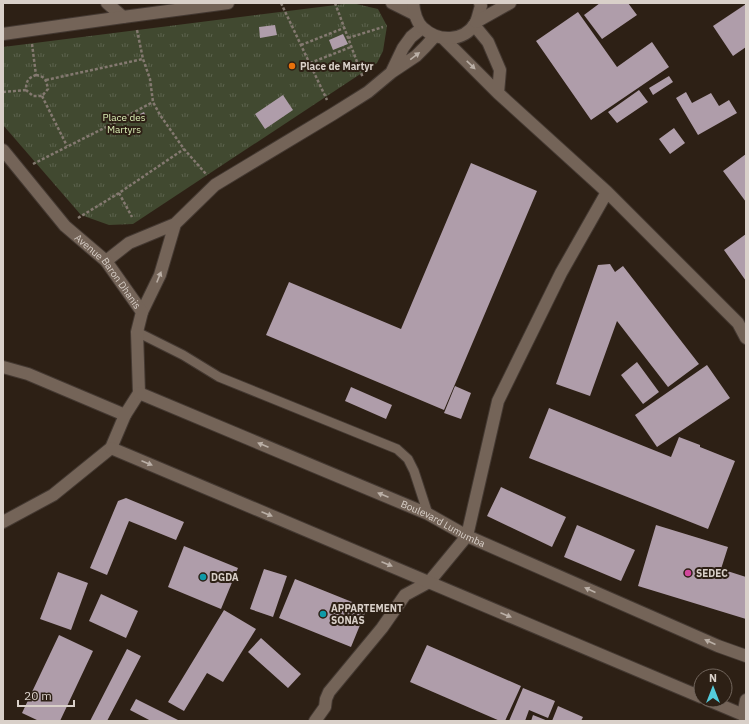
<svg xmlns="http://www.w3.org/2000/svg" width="749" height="724" viewBox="0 0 749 724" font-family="'IBM Plex Sans',sans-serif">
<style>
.park{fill:url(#park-tufts)}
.building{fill:#af9daa}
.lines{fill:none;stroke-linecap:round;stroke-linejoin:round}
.lane-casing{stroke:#443932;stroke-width:11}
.street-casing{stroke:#443932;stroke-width:14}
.secondary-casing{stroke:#443932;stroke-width:14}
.path{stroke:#847970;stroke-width:2.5;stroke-dasharray:3 2;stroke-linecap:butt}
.lane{stroke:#746458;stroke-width:9}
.street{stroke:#746458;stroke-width:12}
.secondary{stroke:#746458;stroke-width:12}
.oneway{fill:#bbb0a7}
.food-dot{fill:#e8710a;stroke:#2d2015;stroke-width:1.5}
.hotel-dot{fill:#d1479c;stroke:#2d2015;stroke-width:1.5}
.culture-dot{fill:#0f9aa8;stroke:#2d2015;stroke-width:1.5}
.labels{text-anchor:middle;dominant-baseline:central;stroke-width:4;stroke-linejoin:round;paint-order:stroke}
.poi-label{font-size:10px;font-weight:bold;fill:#d9d0c9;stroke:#2d2015;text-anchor:start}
.park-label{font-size:10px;fill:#daedb4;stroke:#2d2015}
.street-label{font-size:10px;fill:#d9d0c9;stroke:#2d2015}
</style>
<defs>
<pattern id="park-tufts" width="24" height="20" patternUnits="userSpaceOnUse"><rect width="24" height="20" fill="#414930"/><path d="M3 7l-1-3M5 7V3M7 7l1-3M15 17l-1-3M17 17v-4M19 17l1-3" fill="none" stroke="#5c624d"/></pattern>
</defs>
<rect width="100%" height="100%" fill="#2d2015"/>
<path class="park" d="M 352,3 L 378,9 L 387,26 L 383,51 L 377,63 L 133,224 L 109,225 L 81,215 L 3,125 L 3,47 Z"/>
<path class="building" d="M 600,3 L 628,3 L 637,15 L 602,39 L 584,15 Z
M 746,4 L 746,47 L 733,56 L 713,26 Z
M 578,12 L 617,67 L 652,42 L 669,67 L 591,120 L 536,41 Z
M 275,25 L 277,35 L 260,38 L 259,27 Z
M 343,34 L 348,44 L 333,50 L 329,40 Z
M 669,76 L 673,82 L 653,95 L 649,88 Z
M 639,90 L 648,102 L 617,123 L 608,112 Z
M 686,92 L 692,103 L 711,93 L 719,106 L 729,100 L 737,113 L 698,135 L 676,98 Z
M 283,95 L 293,110 L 265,129 L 255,114 Z
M 144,112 L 147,119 L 143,121 L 140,114 Z
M 674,128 L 685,143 L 670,154 L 659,139 Z
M 746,154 L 746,202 L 723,171 Z
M 471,163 L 537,191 L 444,410 L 266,335 L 289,282 L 401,329 Z
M 746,234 L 746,281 L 724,250 Z
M 610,264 L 615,272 L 623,266 L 699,364 L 668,387 L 617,321 L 590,396 L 556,384 L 598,265 Z
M 637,362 L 659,392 L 643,404 L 621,375 Z
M 707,365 L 730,398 L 657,447 L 635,415 Z
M 455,386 L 471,393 L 461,419 L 444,413 Z
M 351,387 L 392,405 L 386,419 L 345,401 Z
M 549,408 L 671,457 L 679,437 L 700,445 L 700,447 L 735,461 L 708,529 L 529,458 Z
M 501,487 L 566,517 L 552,547 L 487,516 Z
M 126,498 L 184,522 L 176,540 L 129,521 L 107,575 L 90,568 L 118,501 Z
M 577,525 L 635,550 L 621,581 L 564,557 Z
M 656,525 L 728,547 L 721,569 L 746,577 L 746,619 L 638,586 Z
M 184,546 L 238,568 L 221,609 L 168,587 Z
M 264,569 L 287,576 L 273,617 L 250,609 Z
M 58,572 L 88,583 L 71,630 L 40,619 Z
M 295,579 L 367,608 L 351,647 L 279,618 Z
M 101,594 L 138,611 L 126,638 L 89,621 Z
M 224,610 L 256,629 L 223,682 L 207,673 L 184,711 L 168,702 Z
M 59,635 L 93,651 L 60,721 L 39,721 L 22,713 Z
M 261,638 L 301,674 L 288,688 L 248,652 Z
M 427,645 L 521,686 L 505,721 L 500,721 L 410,682 Z
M 127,649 L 141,656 L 107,721 L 90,721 Z
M 523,688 L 555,701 L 548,718 L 529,710 L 525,721 L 509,721 Z
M 136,699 L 180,721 L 151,721 L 130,710 Z
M 558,706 L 583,717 L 581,721 L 552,721 Z
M 533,715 L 548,721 L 531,721 Z"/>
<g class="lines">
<defs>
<path id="lane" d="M 137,332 L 183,355 L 219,377 L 397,449 L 408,459 L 414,471 L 428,514"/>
<path id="street" d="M 107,3 L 123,17
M 474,25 L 488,42 L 500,70 L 498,93
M 443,38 L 498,93 L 607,192 L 738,323 L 746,338
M 392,71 L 403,48 L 411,37 L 422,28
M 106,261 L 129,243 L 175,224 L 215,185 L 333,114 L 368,92 L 392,72 L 416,56 L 425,47 L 435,36
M 142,312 L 160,275 L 175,224
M 3,367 L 28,374 L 125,415
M 315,721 L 325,707 L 326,699 L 329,692 L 382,628 L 405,595 L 429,582 L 467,536 L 498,401 L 561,273 L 607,192"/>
<g id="secondary">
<path d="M 392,3 L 414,14"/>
<path d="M 413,3 C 414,12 416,22 423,28 C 438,42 463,42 475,24 C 478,19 479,11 481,6 L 480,3"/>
<path d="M 476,22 L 510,3"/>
<path d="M 3,34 L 123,17 L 228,3"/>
<path id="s1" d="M 3,150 L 65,226 L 106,261 L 142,312 L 137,332 L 139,393 L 125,415 L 111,448 L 53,495 L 3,522"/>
<path id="s2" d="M 139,393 L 428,514 L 467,536 L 718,646 L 746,656"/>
<path d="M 111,448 L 701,697"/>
<path d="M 708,700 L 746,716"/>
<path d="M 743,715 L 746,700"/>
</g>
</defs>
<use href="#lane" class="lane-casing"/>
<use href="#street" class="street-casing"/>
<use href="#secondary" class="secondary-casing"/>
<path class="path" d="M 281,3 L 327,100
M 335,3 L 363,78
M 137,30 L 143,59 L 150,79 L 153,102 L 160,115 L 184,149 L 206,174
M 348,38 L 383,27
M 32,44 L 36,75
M 301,45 L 344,28
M 310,63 L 351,47
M 36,75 C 46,77 46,80 48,89 L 42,96 L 33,96 L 26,90 C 26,81 28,78 36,75 Z
M 46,80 L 143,59
M 3,92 L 26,90
M 42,96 L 67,146
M 33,164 L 112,124 L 153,102
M 119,193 L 132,217
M 78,218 L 119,193 L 184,149"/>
<use href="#lane" class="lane"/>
<use href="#street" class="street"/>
<use href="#secondary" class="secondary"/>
</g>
<defs><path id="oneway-solid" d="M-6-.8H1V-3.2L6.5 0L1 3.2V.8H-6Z"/></defs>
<g class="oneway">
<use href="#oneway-solid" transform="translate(415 56) rotate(-37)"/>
<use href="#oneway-solid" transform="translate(471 65) rotate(44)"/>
<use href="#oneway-solid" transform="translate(159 277) rotate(-68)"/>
<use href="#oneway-solid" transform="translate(263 445) rotate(-157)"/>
<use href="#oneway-solid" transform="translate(147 463) rotate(23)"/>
<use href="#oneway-solid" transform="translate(383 495) rotate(-157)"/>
<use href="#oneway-solid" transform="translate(267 514) rotate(23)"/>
<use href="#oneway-solid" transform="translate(387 564) rotate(23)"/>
<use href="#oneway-solid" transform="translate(590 590) rotate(-156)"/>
<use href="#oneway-solid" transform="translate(506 615) rotate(23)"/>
<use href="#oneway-solid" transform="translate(710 642) rotate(-156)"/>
</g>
<circle class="food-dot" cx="292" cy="66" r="4"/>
<circle class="hotel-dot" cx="688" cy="573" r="4"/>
<g class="culture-dot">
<circle cx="203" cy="577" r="4"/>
<circle cx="323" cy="614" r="4"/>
</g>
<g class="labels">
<g class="poi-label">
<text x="300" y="66">Place de Martyr</text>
<text x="696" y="573">SEDEC</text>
<text x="211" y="577">DGDA</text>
<text x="331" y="608">APPARTEMENT<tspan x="331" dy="12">SONAS</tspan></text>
</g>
<g class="park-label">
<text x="124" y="117">Place des<tspan x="124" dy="12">Martyrs</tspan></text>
</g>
<g class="street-label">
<text stroke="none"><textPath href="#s1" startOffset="161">Avenue Baron Dhanis</textPath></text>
<text stroke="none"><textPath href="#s2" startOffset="331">Boulevard Lumumba</textPath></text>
</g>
</g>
<rect width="749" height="724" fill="none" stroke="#d9d0c9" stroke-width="8"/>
<g transform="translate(713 688)"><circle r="19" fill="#2d2015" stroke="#72665d"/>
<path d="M0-3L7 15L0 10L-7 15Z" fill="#53cbdb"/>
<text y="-6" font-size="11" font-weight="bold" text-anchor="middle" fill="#d9d0c9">N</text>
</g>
<path d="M18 700v6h56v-6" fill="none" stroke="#d9d0c9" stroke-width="2"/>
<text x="24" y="700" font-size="12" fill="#d9d0c9" stroke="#2d2015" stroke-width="3" paint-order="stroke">20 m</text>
</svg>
